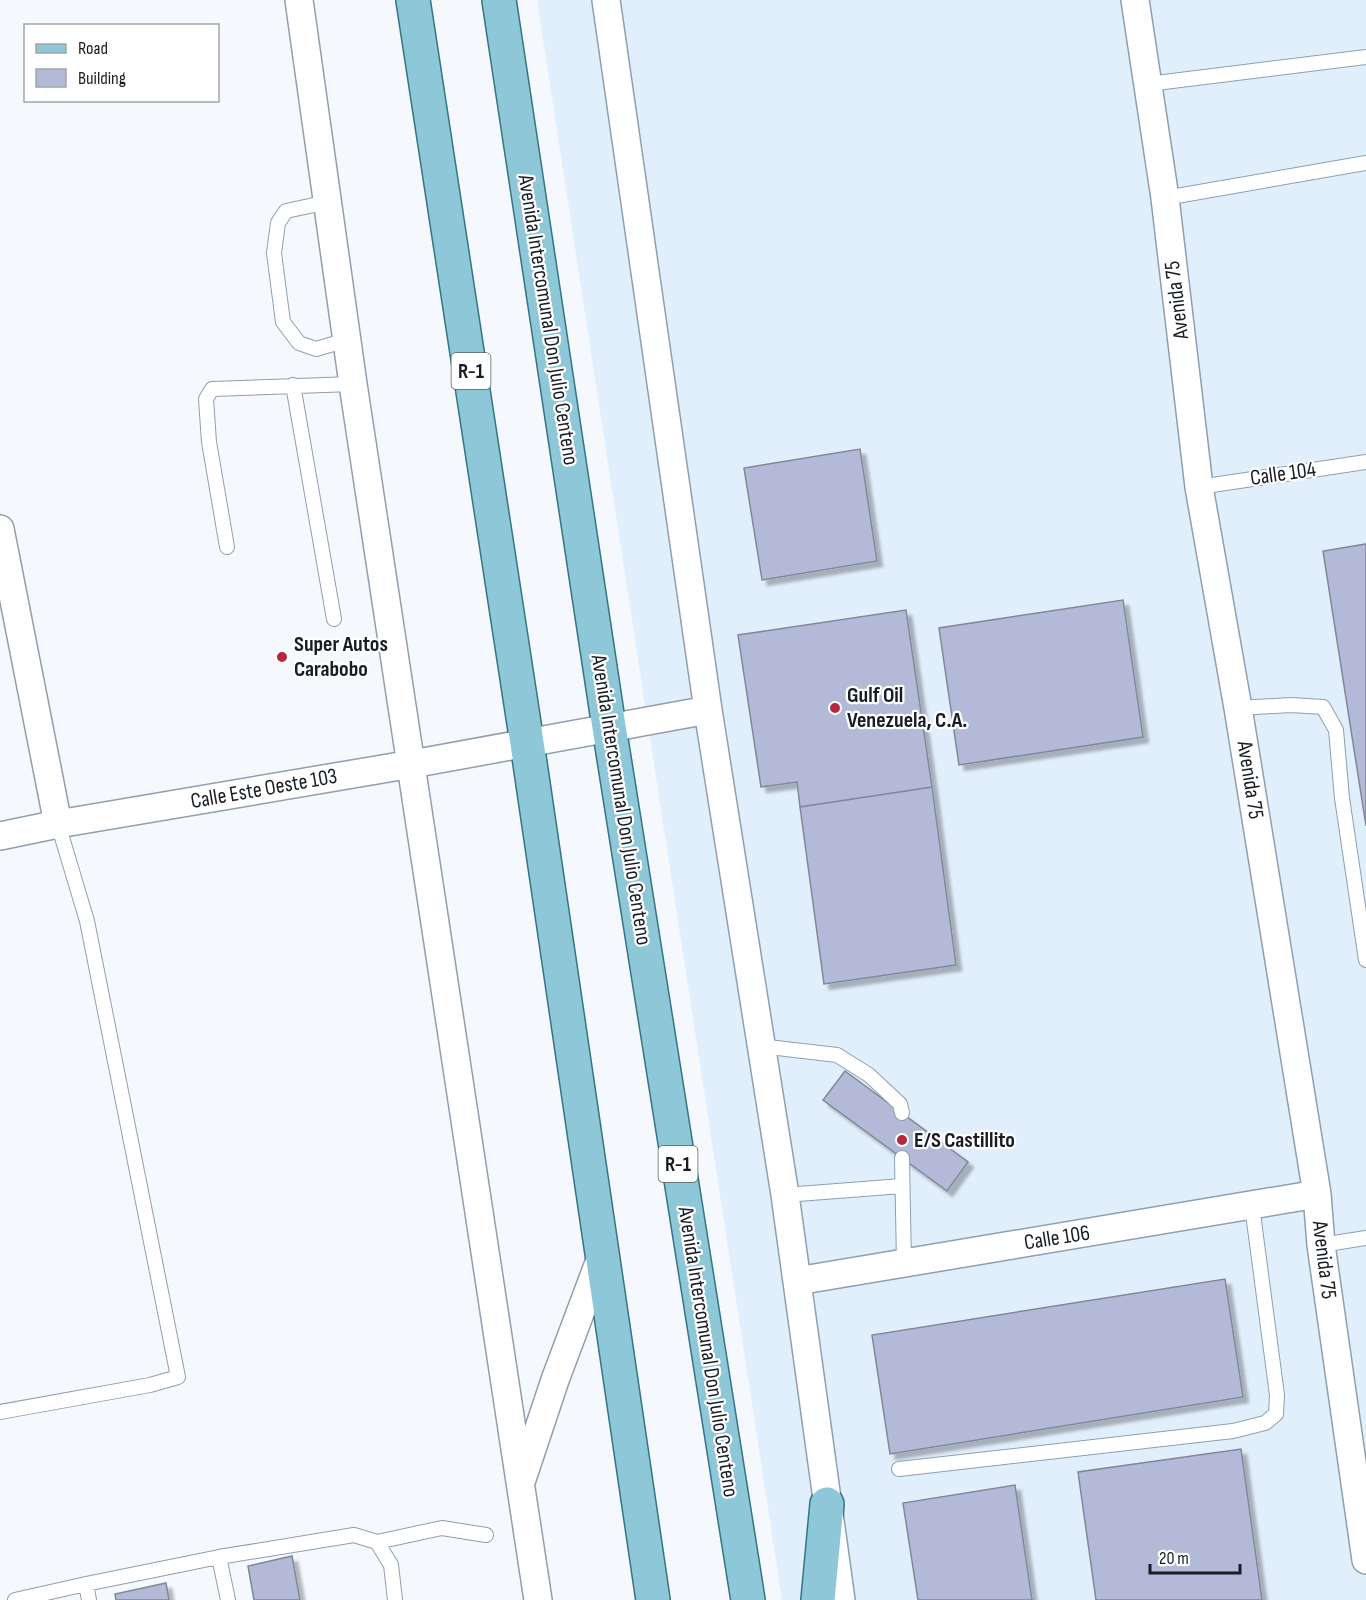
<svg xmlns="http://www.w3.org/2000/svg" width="1366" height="1600" viewBox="0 0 1366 1600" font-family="'Sofia Sans Condensed',sans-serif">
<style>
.built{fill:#e1effc}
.building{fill:#b2bad8;stroke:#818799;stroke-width:1.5;filter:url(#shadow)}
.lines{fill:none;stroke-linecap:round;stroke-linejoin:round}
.service-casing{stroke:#8f9fae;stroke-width:16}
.minor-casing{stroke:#8f9fae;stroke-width:30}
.primary-casing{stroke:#337488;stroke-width:36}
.service{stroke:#fff;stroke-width:14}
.minor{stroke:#fff;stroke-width:27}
.primary{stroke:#8ec8d8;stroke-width:33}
.poi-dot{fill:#b7263b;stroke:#fff;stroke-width:2}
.labels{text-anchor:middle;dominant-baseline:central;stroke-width:4.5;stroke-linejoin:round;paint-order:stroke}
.shield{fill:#fff;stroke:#5d6165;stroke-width:1.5}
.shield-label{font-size:21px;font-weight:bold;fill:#171d23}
.street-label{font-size:22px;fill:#171d23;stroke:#fff}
.poi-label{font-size:22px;font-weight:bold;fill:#171d23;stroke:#fff;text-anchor:start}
</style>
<defs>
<filter id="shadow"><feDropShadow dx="5.5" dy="5.5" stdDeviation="1.5" flood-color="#0004"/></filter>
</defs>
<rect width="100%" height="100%" fill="#f5f8fc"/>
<path class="built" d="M 537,0 L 1366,0 L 1366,1600 L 782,1600 Z"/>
<path class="building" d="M 860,449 L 877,561 L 762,580 L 744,468 Z
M 1366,544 L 1366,826 L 1323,551 Z
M 1123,600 L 1143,737 L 959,765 L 939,628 Z
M 906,610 L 932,787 L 800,807 L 797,782 L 761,787 L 738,635 Z
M 932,787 L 956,965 L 824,984 L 800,807 Z
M 845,1071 L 968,1162 L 947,1191 L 823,1100 Z
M 1225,1279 L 1243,1397 L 890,1454 L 872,1335 Z
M 1241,1449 L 1262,1600 L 1096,1600 L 1078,1472 Z
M 1015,1485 L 1032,1600 L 918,1600 L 903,1503 Z
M 292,1556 L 300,1600 L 254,1600 L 248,1566 Z
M 166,1583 L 169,1600 L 116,1600 L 115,1594 Z"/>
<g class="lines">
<defs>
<path id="service" d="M 1148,84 L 1366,57
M 1165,198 L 1366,163
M 328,202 L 286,211 L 278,223 L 274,253 L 283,322 L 299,343 L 316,349 L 347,340
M 293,385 L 334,619
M 1199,487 L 1366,462
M 227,547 L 209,442 L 206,399 L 212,389 L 353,384
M 1238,708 L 1291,705 L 1323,707 L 1336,730 L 1342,798 L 1366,960
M 760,1046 L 837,1055 L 869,1075 L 900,1104 L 902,1113
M 902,1158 L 904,1263
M 785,1195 L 902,1186
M 1321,1245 L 1366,1238
M 0,1412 L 150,1385 L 178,1377 L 87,921 L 58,824
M 899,1469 L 1233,1431 L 1265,1423 L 1276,1414 L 1277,1395 L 1252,1206
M 377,1542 L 391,1565 L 395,1600
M 219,1557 L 228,1600
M 86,1584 L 89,1600
M 15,1600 L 86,1584 L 219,1557 L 354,1535 L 377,1542 L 442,1528 L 486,1535"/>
<path id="minor" d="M 299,0 L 353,384 L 538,1600
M 606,0 L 708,710 L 785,1195 L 841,1600
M 1135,0 L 1165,198 L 1199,487 L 1238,708 L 1317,1194 L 1321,1245 L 1366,1560
M 0,529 L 58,824
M 0,836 L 58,824 L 412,764 L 708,710
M 797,1281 L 1317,1194
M 522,1479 L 555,1380 L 603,1252"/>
<path id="primary" d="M 413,0 L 527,743 L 653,1600
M 499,0 L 609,727 L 748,1600
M 818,1600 L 827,1504"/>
</defs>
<use href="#service" class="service-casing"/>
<use href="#minor" class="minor-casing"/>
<use href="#primary" class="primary-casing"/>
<use href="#service" class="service"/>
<use href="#minor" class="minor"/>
<use href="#primary" class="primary"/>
</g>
<g class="poi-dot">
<circle cx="282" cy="657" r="6"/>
<circle cx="835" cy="708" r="6"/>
<circle cx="902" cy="1140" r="6"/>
</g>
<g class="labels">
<g class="shield">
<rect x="451.5" y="353" width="39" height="36" rx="4.5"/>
<rect x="658.5" y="1146" width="39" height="36" rx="4.5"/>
</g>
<g class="shield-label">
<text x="471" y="371">R-1</text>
<text x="678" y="1164">R-1</text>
</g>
<g class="street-label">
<text transform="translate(1177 300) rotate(-97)">Avenida 75</text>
<text transform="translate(548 320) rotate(81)">Avenida Intercomunal Don Julio Centeno</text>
<text transform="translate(1283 474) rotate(-8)">Calle 104</text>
<text transform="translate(1250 780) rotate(81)">Avenida 75</text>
<text transform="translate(264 789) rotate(-10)">Calle Este Oeste 103</text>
<text transform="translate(621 800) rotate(81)">Avenida Intercomunal Don Julio Centeno</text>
<text transform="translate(1057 1238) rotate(-9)">Calle 106</text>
<text transform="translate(1324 1260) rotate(83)">Avenida 75</text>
<text transform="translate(708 1352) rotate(81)">Avenida Intercomunal Don Julio Centeno</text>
</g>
<g class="poi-label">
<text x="294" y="644">Super Autos<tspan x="294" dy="25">Carabobo</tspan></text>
<text x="847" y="695">Gulf Oil<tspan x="847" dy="25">Venezuela, C.A.</tspan></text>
<text x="914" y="1140">E/S Castillito</text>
</g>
</g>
<rect x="24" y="24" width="195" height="78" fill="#ffffff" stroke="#a2a5a7" stroke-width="1.5"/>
<rect x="36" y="44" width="30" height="9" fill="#8ec8d8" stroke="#a2a5a7" stroke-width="1.5"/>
<text x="78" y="54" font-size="18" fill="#171d23">Road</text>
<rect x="36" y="69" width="30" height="18" fill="#b2bad8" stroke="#a2a5a7" stroke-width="1.5"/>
<text x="78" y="84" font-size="18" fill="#171d23">Building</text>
<path d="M1150 1564v9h90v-9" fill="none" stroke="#171d23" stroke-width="3"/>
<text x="1159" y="1564" font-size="18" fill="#171d23" stroke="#ffffff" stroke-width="4.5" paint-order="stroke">20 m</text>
</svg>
